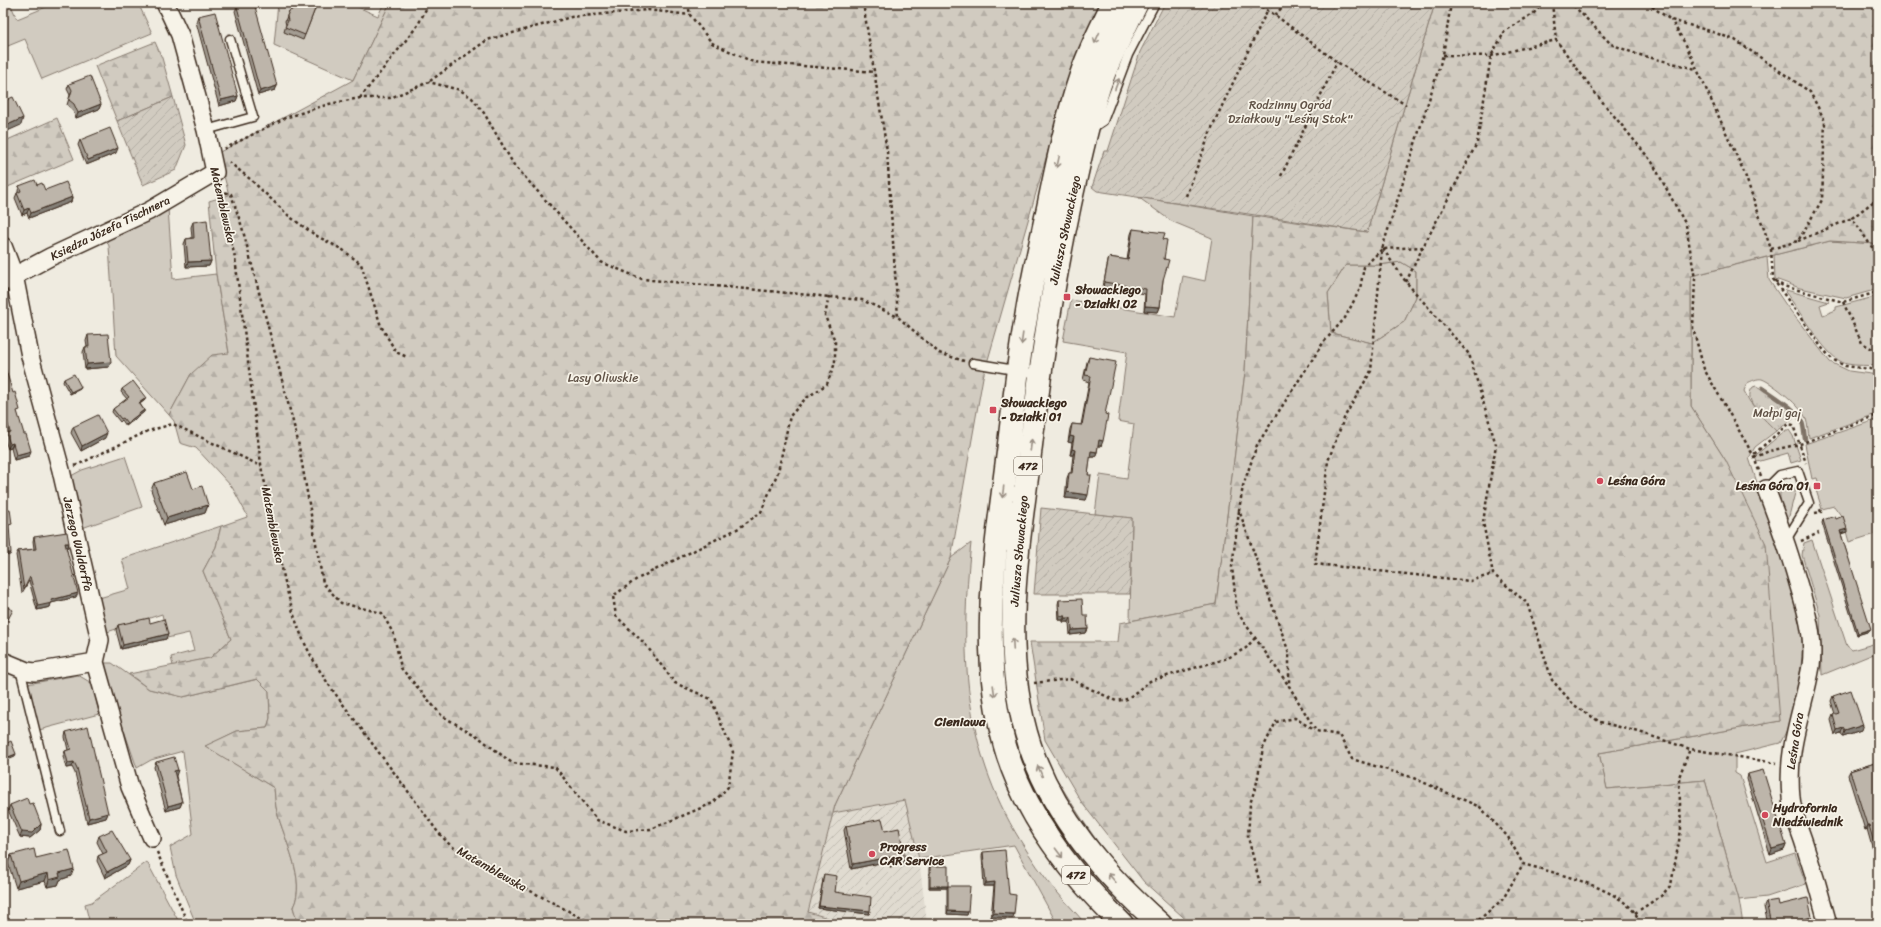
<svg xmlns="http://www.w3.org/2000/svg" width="1881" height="927" viewBox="0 0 1881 927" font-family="Sriracha,sans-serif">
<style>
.industrial{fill:url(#industrial-furrows)}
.grass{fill:#d1cbc0;stroke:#867a6f}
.forest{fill:url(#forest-firs);stroke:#867a6f;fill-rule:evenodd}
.park{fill:url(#park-tufts);stroke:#867a6f}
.garden{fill:url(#garden-furrows);stroke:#867a6f}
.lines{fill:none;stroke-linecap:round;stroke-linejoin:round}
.stream{stroke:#7e7266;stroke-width:4.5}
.lane-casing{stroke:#3b2a1e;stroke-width:11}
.street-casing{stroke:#3b2a1e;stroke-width:20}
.primary-casing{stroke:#3b2a1e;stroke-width:25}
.path{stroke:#3b2a1e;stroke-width:2.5;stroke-dasharray:3 3;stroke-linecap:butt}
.lane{stroke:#f7f3e8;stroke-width:8}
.street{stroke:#f7f3e8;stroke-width:17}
.primary{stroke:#f7f3e8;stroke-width:22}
.wall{fill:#a39c92;stroke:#3b2a1e}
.shaded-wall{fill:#847f77;stroke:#3b2a1e}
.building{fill:#bdb5aa;stroke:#3b2a1e}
.oneway{stroke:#998e83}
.poi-dot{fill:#d1495b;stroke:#f7f3e8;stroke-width:1.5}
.labels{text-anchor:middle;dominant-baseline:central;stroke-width:3.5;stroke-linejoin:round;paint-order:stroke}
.shield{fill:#f7f3e8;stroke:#73665b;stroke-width:1}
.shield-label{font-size:11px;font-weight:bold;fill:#3b2a1e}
.park-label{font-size:12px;fill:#605246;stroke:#f7f3e8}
.street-label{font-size:12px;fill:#3b2a1e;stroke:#f7f3e8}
.poi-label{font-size:12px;font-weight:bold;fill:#3b2a1e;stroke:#f7f3e8;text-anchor:start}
.neighbourhood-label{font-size:13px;font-weight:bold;fill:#3b2a1e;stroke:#f7f3e8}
</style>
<defs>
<pattern id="industrial-furrows" width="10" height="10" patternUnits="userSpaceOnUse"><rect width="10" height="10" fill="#e0dbd0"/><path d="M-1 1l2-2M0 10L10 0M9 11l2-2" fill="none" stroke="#c1bcb2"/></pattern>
<pattern id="forest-firs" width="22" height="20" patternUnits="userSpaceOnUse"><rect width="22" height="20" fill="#d1cbc0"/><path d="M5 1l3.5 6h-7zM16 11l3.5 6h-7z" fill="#b4aea5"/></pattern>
<pattern id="park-tufts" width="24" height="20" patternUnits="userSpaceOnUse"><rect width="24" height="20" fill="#d1cbc0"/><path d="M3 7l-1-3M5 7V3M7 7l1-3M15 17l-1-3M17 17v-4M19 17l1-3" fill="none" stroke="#b4aea5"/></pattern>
<pattern id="garden-furrows" width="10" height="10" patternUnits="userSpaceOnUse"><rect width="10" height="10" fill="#d1cbc0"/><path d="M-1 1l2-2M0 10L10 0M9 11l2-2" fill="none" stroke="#b4aea5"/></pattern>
</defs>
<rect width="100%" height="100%" fill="#efebe0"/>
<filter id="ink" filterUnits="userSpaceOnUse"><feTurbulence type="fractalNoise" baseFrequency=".025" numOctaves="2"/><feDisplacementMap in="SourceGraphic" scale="8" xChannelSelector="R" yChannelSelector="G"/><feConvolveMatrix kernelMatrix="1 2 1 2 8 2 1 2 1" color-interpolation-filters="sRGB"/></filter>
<g filter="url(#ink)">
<path class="industrial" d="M 905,800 L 919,859 L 927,923 L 848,924 L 808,912 L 833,813 Z"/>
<path class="grass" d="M 3,3 L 10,3 L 17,19 L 56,3 L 138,3 L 152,33 L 42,79 L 25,39 L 3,48 Z
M 278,3 L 349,3 L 378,16 L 384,3 L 390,3 L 353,80 L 274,45 Z
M 1138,197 L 1253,216 L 1245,372 L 1216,604 L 1130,621 L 1132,518 L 1095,514 L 1100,475 L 1127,479 L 1134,424 L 1118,421 L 1127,352 L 1063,341 L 1071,300 L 1175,317 L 1183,276 L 1205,281 L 1212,238 L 1171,221 Z
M 168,208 L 173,279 L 216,274 L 229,353 L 191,374 L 169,415 L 116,356 L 109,246 L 106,239 Z
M 1830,241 L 1878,244 L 1878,289 L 1846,298 L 1800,288 L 1775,279 L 1774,255 Z
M 1767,257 L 1769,280 L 1786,305 L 1830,362 L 1849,371 L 1878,375 L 1878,414 L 1876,414 L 1809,438 C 1808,432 1808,425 1806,419 C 1803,408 1773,383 1762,379 C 1757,378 1752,381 1747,383 L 1744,391 L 1750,402 L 1776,431 L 1755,447 L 1749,458 C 1762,500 1778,541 1790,584 C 1795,604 1802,623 1802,644 C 1803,661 1799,678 1796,695 C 1793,711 1789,729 1780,743 L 1735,754 L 1735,773 L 1740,776 L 1767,862 L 1795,853 L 1806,884 L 1767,897 L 1739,900 L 1705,780 L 1607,789 L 1599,753 L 1780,721 L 1726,461 L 1691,406 L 1691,276 Z
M 1401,262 L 1416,271 L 1416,297 L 1404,322 L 1372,343 L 1331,333 L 1328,293 L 1346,265 L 1378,265 Z
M 1786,290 L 1829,302 L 1820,305 L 1823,315 L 1836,310 L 1836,307 L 1878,296 L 1878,366 C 1868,365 1857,366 1847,364 C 1826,360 1799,308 1785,292 Z
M 1023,398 L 1027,399 L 1009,696 L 1119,901 L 1117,904 L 1084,870 L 1048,819 L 1031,786 L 1016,747 L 1004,697 L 1000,617 Z
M 1875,420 L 1878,422 L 1878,533 L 1849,542 L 1842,517 L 1834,506 L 1822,509 L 1816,490 L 1820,488 L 1817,478 L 1812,479 L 1805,444 Z
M 1786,430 L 1789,430 L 1793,436 L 1801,460 L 1791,463 L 1788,453 L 1757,462 L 1755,457 L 1757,454 Z
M 125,456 L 142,507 L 82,528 L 71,476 L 82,470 Z
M 1786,483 L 1790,484 L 1796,489 L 1788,520 L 1786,520 C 1783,510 1774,490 1786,483 Z
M 221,526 L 216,547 L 203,571 L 231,639 L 210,658 L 173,666 L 171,657 L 194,651 L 189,633 L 167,638 L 162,614 L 107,632 L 99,598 L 130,589 L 122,559 Z
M 1812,540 L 1847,646 L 1852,650 L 1873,644 L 1876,653 L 1822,675 L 1820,615 L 1802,555 L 1804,543 Z
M 971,543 C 960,650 962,746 1020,840 C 1031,858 1043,876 1057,892 C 1066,903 1077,913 1085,924 L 1057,924 L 1014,845 L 919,859 L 905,800 L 833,813 L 835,805 L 951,558 Z
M 106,663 L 112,663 L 149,689 L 183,697 L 258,679 L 269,691 L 270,718 L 267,728 L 237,731 L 206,746 L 274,788 C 275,796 275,804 277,812 C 284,839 307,881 293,907 L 298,924 L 196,924 L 176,875 L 170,847 L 193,834 L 183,751 L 151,760 L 137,768 L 101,664 Z
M 78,675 L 93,684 L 99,714 L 39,730 L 27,684 Z
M 1053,773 C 1075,809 1098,847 1128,878 C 1144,894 1162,909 1178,924 L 1173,924 L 1126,880 L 1074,816 Z
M 147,862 L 180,924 L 90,924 L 85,904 L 92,902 Z"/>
<path class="forest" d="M 390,3 L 1103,3 L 1073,64 L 983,377 L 951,558 L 835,805 L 808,912 L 848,924 L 298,924 L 293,907 C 307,881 284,839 277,812 C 275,804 275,796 274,788 L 205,746 L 237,731 L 267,728 L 270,718 L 269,691 L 257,679 L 183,697 L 149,689 L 129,674 L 210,658 L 231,639 L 203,571 L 216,547 L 221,526 L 247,517 L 246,513 L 232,487 L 196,448 L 180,443 L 174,421 L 169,415 L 191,374 L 212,355 L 229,353 L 216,274 L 209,201 L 229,195 L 218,153 L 353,80 Z
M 1435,3 L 1878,3 L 1878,244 L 1830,241 L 1691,276 L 1691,406 L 1726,461 L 1766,544 L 1780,721 L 1599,753 L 1607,789 L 1705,780 L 1739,900 L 1743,924 L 1191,924 L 1144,882 L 1082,803 L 1045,740 L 1030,642 L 1118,642 L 1120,623 L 1216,604 L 1245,372 L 1253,216 L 1367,232 ZM 1401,262 L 1416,271 L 1416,297 L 1404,322 L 1372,343 L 1331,333 L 1328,293 L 1346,265 L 1378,265 Z
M 155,42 L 162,58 L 173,97 L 117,121 L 95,66 Z
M 57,118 L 74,159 L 3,189 L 3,142 Z"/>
<path class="park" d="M 1756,386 C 1770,393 1792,403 1793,419 L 1776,431 C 1766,420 1741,401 1753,387 Z"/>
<path class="garden" d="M 1165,3 L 1435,3 L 1367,232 L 1097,191 L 1092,187 L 1104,151 L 1108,151 L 1140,52 Z
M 173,97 L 186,145 L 176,170 L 143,185 L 117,121 Z
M 1041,508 L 1132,518 L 1130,594 L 1034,594 Z"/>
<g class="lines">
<path class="stream" d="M 1763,388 C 1774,396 1798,410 1802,422 C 1804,427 1804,433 1805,439"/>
<defs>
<path id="lane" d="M 1091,129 L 1103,121 L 1128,55 L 1155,3
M 206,130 L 253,117 L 230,39
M 973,363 L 1039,374
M 1766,489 L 1780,475 L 1798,471 L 1809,503 L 1786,540
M 20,669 L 60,831"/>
<path id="street" d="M 3,246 L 14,275 L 30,356 L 61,470 L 100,640 L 95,662 L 130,787 L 152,838
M 3,282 L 50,257 L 149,211 L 215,172 L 206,130 L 180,35 L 165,3
M 1766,489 C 1778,520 1789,551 1798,583 C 1806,609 1815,638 1811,666 C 1803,712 1786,747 1791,797 C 1792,812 1799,828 1804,843 C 1813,870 1821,897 1828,924
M 3,661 L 27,671 L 35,672 L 95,662"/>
<path id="primary" d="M 1113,3 C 1102,26 1089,50 1081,75 C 1067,116 1058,160 1049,203 C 1041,241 1032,279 1026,318 C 1018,360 1014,402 1009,444 C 997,544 977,647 1005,746 C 1025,816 1071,874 1122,924
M 1137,3 C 1124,30 1110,56 1100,84 C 1087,123 1079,164 1070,204 C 1052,289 1039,375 1029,462 C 1017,556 1000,654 1030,746 C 1054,817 1105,875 1160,924"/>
</defs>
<use href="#lane" class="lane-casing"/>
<use href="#street" class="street-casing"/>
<use href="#primary" class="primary-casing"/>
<path class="path" d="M 688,3 L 690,15
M 863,3 L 887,151 L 898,317
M 1256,3 L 1275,15 L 1337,62 L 1406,105
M 1451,3 L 1443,55 L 1382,249 L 1371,371 L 1345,416 L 1328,461 L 1315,564 L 1470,581 L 1493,574
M 1544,3 L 1533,14 L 1505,31 L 1491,56 L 1477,143 L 1423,247 L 1382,249 L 1364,267 L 1360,289 L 1345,318 L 1323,343 L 1257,445 L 1243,486 L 1239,510 L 1289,653 L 1289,686 L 1316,731 L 1339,735 L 1352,759 L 1411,777 L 1480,807 L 1508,837 L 1523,864 C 1554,873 1615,886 1635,913 C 1637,916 1639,920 1640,924
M 1552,3 L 1556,40 L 1596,94 L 1652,162 L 1686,225 L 1695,279 L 1693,328 L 1704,369 L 1753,455
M 1568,3 L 1575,7 L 1611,44 L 1636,54 L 1696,69
M 1647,3 L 1671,20 L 1710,31 L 1735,40 L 1810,92 L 1825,121 L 1822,200 L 1798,241 L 1771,249 L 1744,172 L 1686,45 L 1671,20
M 1275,15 L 1286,3
M 1443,55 L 1491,56 L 1556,40
M 430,81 L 487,40 L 571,17 L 648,10 L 690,15 L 712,43 L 753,62 L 875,72
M 360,98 L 418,25 L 429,3
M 224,149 L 285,118 L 329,104 L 360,98 L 390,98 L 429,82 L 460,90 L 472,98 L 484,113 L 514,165 L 601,262 L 642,279 L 862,300 L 898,317 L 939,353 L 964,361
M 229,162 L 250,179 L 290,217 L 315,235 L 343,250 L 361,264 L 381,326 L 396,352 L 407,357
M 1281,176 L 1337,62
M 219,190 L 235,258 L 262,472 C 277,526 280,584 302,637 C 317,672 340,700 363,731 C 387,764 413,797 437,831 L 450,845 L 472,860 L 593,924
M 219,191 L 231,194 L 242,227 L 298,441 L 323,583 L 341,603 L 382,613 L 394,635 L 401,668 L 442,716 L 477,736 L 512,763 L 555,767 L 597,820 L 626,831 L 651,829 L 713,803 L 728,787 L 733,752 L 711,699 L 675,683 L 645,644 L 616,616 L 613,596 L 637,579 L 739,528 L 761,512 L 778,472 L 790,416 L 805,399 L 827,384 L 835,363 L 835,341 L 825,316 L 829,296
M 1186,196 L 1213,125 L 1267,11
M 1878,198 L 1852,218 L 1878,256
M 1798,241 L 1852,218
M 1383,249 L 1406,282 L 1469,354 L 1496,445 L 1483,522 L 1493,574 L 1527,603 L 1552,680 L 1574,705 L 1600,722 L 1639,732 L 1690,749 L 1776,763
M 1771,249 L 1773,279 L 1822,348 L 1832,359 L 1845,366 L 1878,370
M 1775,281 L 1783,286 L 1843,302 L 1878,292
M 1406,282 L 1423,247
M 1843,302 L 1862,343 L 1878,352
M 1754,458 L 1769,451 L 1800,444 L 1875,416 L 1878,418
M 75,466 L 148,431 L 173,424 L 261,466
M 1761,476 L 1753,455 L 1788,424 L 1793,425 L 1806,463
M 1239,511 L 1232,567 L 1237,612 L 1289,686
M 1815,513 L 1821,512 L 1819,507
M 1801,541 L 1819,533
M 1034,683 L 1070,679 L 1116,701 L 1127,699 L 1150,681 L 1228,658 L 1246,648 L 1255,638
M 157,852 L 188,924
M 1260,884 L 1248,837 L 1250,804 L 1257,782 L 1263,748 L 1276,722 L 1295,718 L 1314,730
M 1635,913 L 1661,896 L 1671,885 L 1681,830 L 1679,777 L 1690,749
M 1177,919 L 1182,924
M 1474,924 L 1503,899 L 1523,864"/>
<use href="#lane" class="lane"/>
<use href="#street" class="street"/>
<use href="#primary" class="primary"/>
</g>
<path class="wall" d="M 237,7 L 277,86 L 275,90 L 258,95 L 235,11 Z
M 315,9 L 303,40 L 284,32 L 286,25 L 285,21 L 289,11 Z
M 198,16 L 238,96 L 236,101 L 219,106 L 196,22 Z
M 69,84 L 101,104 L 99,109 L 76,118 L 72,109 L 67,105 L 70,95 L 67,89 Z
M 80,140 L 116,153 L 86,165 L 78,145 Z
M 37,185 L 45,190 L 72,197 L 71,202 L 29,218 L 27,213 L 22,215 L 15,198 L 17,193 L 18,193 L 18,191 L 19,186 Z
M 193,222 L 211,261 L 209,266 L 186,267 L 184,244 L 186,239 L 192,238 L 191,227 Z
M 1133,229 L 1163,239 L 1164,259 L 1163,280 L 1160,307 L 1158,312 L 1144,311 L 1145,294 L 1103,287 L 1108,261 L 1109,257 L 1127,260 L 1131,234 Z
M 88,335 L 109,367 L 85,369 L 83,352 L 85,347 L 87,347 L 86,341 Z
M 1089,357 L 1105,414 L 1101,446 L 1098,446 L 1097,452 L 1095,457 L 1090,457 L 1088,475 L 1086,500 L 1065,498 L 1067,478 L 1069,473 L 1071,473 L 1073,455 L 1070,455 L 1072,443 L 1068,442 L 1070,429 L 1072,424 L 1081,425 L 1089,382 L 1083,380 L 1087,362 Z
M 3,361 L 29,456 L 14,460 L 11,448 L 8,449 L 4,438 L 6,433 L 7,433 L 3,418 Z
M 64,379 L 81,387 L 80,389 L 70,394 L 63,382 Z
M 122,389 L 145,400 L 140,404 L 144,410 L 144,412 L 126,426 L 122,420 L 120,422 L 112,412 L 113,409 L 127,399 L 121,392 Z
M 73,427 L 105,438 L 81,451 L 71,433 Z
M 154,483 L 193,489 L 208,505 L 205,513 L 164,525 L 151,490 Z
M 1836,519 L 1847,532 L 1841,534 L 1870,631 L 1857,635 L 1822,523 L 1823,520 Z
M 34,537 L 68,547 L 66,547 L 76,597 L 51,603 L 50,607 L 37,610 L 29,581 L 22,593 L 16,555 L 18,551 L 34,549 L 33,541 Z
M 1059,600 L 1083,615 L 1088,629 L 1086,633 L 1070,635 L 1069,622 L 1063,622 L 1063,620 L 1059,620 L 1058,604 Z
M 150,623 L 168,634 L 166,639 L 121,649 L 116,630 L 118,625 Z
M 1833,696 L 1861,731 L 1843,737 L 1841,733 L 1835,735 L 1831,720 L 1833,715 L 1835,714 L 1831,701 Z
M 66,732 L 108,813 L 106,818 L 87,823 L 75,773 L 72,767 L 66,768 L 63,756 L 65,751 L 68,750 L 65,737 Z
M 156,762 L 176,776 L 182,802 L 180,807 L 166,811 L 154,767 Z
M 1878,762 L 1878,868 L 1867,829 L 1865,830 L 1848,775 L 1850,771 Z
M 1748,774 L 1786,845 L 1784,850 L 1770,855 L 1747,779 Z
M 29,804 L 41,824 L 40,830 L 30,838 L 20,837 L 8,810 L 10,805 Z
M 846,826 L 885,831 L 905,860 L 904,864 L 890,867 L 889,861 L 851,869 L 844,830 Z
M 99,836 L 130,860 L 128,865 L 105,878 L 97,861 L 98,856 L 103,854 L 97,842 Z
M 983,852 L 1009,894 L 1013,918 L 991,917 L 994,886 L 984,886 L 982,856 Z
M 11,855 L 36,858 L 71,876 L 60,880 L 58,885 L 47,887 L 45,881 L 16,888 L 8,863 Z
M 930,866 L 948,886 L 968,912 L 967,915 L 947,914 L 947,888 L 929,888 L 929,868 Z
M 824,874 L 835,892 L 870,911 L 869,914 L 818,908 Z
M 1766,902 L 1779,905 L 1812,917 L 1810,923 L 1804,924 L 1768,924 L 1764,907 Z"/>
<path class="shaded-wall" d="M 277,86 L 275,90 L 258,95 L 260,91 Z
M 238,96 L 236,101 L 219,106 L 221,100 Z
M 101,104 L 99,109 L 76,118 L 78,113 Z
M 23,118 L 21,125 L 3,133 L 3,127 Z
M 118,148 L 116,153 L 86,165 L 88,160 Z
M 72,197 L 71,202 L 29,218 L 31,213 Z
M 29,208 L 27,213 L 22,215 L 24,210 Z
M 211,261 L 209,266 L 186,267 L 188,262 Z
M 1145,306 L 1160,307 L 1158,312 L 1144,311 Z
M 111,362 L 109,367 L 85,369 L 87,364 Z
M 81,387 L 80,389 L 70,394 L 71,392 Z
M 146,398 L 145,400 L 138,405 L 139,403 Z
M 144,410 L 144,412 L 126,426 L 127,423 Z
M 107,433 L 105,438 L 81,451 L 82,446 Z
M 1070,436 L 1074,437 L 1072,443 L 1068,442 Z
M 1099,440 L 1103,441 L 1101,446 L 1097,446 Z
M 13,443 L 11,448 L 8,449 L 10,444 Z
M 1072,449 L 1075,450 L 1073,455 L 1070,455 Z
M 31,451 L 29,456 L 14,460 L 16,455 Z
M 1091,451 L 1097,452 L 1095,457 L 1089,457 Z
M 1067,492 L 1088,495 L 1086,500 L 1065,498 Z
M 208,505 L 205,513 L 164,525 L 167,518 Z
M 1847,529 L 1847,532 L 1839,534 L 1840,531 Z
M 65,543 L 69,543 L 68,547 L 63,547 Z
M 3,553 L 11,553 L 10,555 L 3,556 Z
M 78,593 L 76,597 L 51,603 L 50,607 L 37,610 L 38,606 L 51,600 Z
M 1060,616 L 1065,616 L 1063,620 L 1059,620 Z
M 1065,618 L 1071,618 L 1069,622 L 1063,622 Z
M 1088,629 L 1086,633 L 1070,635 L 1072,630 Z
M 1871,629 L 1870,631 L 1857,635 L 1858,633 Z
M 168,634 L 166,639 L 121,649 L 123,645 Z
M 1863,725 L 1861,731 L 1843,737 L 1845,731 Z
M 1843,728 L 1841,733 L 1835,735 L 1837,730 Z
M 16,754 L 15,756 L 3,761 L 3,759 Z
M 74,762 L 72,767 L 66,768 L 68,763 Z
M 178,770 L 176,776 L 172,776 L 174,771 Z
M 182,802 L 180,807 L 166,811 L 168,806 Z
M 108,813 L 106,818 L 87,823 L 89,818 Z
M 41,824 L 40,830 L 30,838 L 20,837 L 22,832 Z
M 1867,825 L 1869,825 L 1867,829 L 1865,830 Z
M 1786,845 L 1784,850 L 1770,855 L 1772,849 Z
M 890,857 L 889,861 L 851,869 L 853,864 Z
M 130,860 L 128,865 L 105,878 L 107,872 Z
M 905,860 L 904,864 L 890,867 L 892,863 Z
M 74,869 L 71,876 L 60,880 L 58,885 L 47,887 L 49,880 L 59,873 Z
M 48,873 L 45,881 L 16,888 L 19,881 Z
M 995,882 L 994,886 L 984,886 L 986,883 Z
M 930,886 L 948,886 L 947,888 L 929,888 Z
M 819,906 L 870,911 L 869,914 L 818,908 Z
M 948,911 L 968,912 L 967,915 L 947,914 Z
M 993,913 L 1014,914 L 1013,918 L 991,917 Z
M 1812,917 L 1810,923 L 1804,924 L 1784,924 Z
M 1782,921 L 1781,924 L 1771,924 Z"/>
<path class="building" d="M 252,3 L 254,3 L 277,86 L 260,91 L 237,7 Z
M 295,3 L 302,3 L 315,9 L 305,35 L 285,27 L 288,21 L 287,16 L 289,11 L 292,10 Z
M 215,12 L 238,96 L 221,100 L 198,16 Z
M 90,76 L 101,104 L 78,113 L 74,104 L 69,100 L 72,90 L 69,84 Z
M 3,93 L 6,100 L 13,97 L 23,118 L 3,127 Z
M 110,128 L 118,148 L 88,160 L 80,140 Z
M 35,180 L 37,185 L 42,183 L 45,190 L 66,182 L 72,197 L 31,213 L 29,208 L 24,210 L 17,193 L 21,191 L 19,186 Z
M 207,220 L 211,261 L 188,262 L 186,239 L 194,238 L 193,222 Z
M 1133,229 L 1165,233 L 1163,239 L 1167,240 L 1164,259 L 1169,260 L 1163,280 L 1160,307 L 1145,306 L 1146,289 L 1104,282 L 1109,257 L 1128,260 Z
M 108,334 L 111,362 L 87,364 L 85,347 L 89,347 L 88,335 Z
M 1089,357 L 1116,362 L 1105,414 L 1108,415 L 1103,441 L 1099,440 L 1097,452 L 1091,451 L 1088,475 L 1091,475 L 1088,495 L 1067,492 L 1069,473 L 1072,473 L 1075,450 L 1072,449 L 1074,437 L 1070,436 L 1072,424 L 1082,425 L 1091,376 L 1085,375 Z
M 3,361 L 13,393 L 15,392 L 20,410 L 17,411 L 24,434 L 26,434 L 31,451 L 16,455 L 13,443 L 10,444 L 6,433 L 10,432 L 3,407 Z
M 74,374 L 81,387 L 71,392 L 64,379 Z
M 133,381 L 146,398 L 139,403 L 144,410 L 127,423 L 123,418 L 121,419 L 113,409 L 129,397 L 122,389 Z
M 98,415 L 107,433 L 82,446 L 73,427 Z
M 187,472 L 193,489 L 202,486 L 208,505 L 167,518 L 154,483 Z
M 10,509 L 12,524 L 9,525 L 11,553 L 3,553 L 3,510 Z
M 1835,516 L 1836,519 L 1843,516 L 1847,529 L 1840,531 L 1871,629 L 1858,633 L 1823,520 Z
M 67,532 L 69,543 L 65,543 L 78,593 L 51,600 L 52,603 L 38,606 L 30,577 L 24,589 L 18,551 L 36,549 L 34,537 Z
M 1082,599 L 1083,615 L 1087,615 L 1088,629 L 1072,630 L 1071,618 L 1065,618 L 1065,616 L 1060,616 L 1059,600 Z
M 3,605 L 13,610 L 5,625 L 3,624 Z
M 149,618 L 150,623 L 164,619 L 168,634 L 123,645 L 118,625 Z
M 1851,690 L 1863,725 L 1845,731 L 1843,728 L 1837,730 L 1833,715 L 1839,713 L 1833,696 Z
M 88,726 L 108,813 L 89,818 L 77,768 L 74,762 L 68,763 L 65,751 L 71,749 L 66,732 Z
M 3,739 L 5,744 L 11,741 L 16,754 L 3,759 Z
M 174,757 L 178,770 L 174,771 L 182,802 L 168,806 L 156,762 Z
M 1878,762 L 1878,858 L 1869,825 L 1867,825 L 1850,771 Z
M 1763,770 L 1786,845 L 1772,849 L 1748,774 Z
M 27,798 L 29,804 L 33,803 L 41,824 L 32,833 L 22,832 L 10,805 Z
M 882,819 L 885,831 L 899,828 L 905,860 L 892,863 L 890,857 L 853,864 L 846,826 Z
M 112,830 L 130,860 L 107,872 L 98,856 L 107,852 L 99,836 Z
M 34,849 L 36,858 L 69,850 L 74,869 L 59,873 L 60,877 L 49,880 L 48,873 L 19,881 L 11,855 Z
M 1005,850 L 1009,894 L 1016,895 L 1014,914 L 993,913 L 995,882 L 986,883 L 983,852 Z
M 930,866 L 948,866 L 948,886 L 930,886 Z
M 824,874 L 837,876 L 835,892 L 871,897 L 870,911 L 819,906 Z
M 948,886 L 970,886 L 968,912 L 948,911 Z
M 1808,898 L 1812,917 L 1784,924 L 1782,924 L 1782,921 L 1771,924 L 1766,902 L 1778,900 L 1779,905 Z"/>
<defs><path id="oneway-shaft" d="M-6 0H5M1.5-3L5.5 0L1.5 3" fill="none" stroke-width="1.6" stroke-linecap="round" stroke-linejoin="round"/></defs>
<g class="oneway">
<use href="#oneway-shaft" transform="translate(1097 38) rotate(114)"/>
<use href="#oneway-shaft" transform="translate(1117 84) rotate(-69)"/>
<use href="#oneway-shaft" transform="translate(1058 162) rotate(102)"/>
<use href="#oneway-shaft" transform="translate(1022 339) rotate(98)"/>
<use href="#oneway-shaft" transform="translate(1031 445) rotate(-83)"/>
<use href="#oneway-shaft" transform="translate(1003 492) rotate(97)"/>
<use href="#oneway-shaft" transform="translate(1013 644) rotate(-93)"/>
<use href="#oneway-shaft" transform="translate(994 691) rotate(82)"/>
<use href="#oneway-shaft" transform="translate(1040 771) rotate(-113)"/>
<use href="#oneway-shaft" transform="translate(1059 853) rotate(53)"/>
<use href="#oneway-shaft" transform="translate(1112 878) rotate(-131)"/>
</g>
</g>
<g class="poi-dot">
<rect x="1063" y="293" width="8" height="8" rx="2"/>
<rect x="989" y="406" width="8" height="8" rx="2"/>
<circle cx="1600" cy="481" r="4"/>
<rect x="1813" y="482" width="8" height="8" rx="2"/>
<circle cx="1765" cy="815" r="4"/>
<circle cx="872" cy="854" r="4"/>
</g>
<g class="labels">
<g class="shield">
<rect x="1014" y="457" width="28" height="18" rx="3"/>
<rect x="1062" y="866" width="28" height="18" rx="3"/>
</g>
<g class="shield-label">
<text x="1028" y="466">472</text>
<text x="1076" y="875">472</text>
</g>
<g class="park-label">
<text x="1290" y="105">Rodzinny Ogród<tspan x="1290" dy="14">Działkowy "Leśny Stok"</tspan></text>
<text x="603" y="378">Lasy Oliwskie</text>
<text x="1777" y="413">Małpi gaj</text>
</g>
<g class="street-label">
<text transform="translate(223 205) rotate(77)">Matemblewska</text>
<text transform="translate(110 228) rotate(-26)">Księdza Józefa Tischnera</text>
<text transform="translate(1065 230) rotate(-78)">Juliusza Słowackiego</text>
<text transform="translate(273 525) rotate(79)">Matemblewska</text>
<text transform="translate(78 544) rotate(77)">Jerzego Waldorffa</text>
<text transform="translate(1019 551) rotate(-85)">Juliusza Słowackiego</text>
<text transform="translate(1795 741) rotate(-81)">Leśna Góra</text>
<text transform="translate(492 869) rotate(30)">Matemblewska</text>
</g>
<g class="poi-label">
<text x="1075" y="290">Słowackiego<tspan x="1075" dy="14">- Działki 02</tspan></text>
<text x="1001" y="403">Słowackiego<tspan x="1001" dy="14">- Działki 01</tspan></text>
<text x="1608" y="481">Leśna Góra</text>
<text x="1809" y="486" text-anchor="end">Leśna Góra 01</text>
<text x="1773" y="808">Hydrofornia<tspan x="1773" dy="14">Niedźwiednik</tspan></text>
<text x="880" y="847">Progress<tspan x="880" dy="14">CAR Service</tspan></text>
</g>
<g class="neighbourhood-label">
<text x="960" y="721">Cieniawa</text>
</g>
</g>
<rect width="1881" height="927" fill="none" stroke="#f7f3e8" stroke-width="16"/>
<rect x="8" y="8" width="1865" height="911" fill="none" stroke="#3b2a1e" stroke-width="1.5" filter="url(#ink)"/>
</svg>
